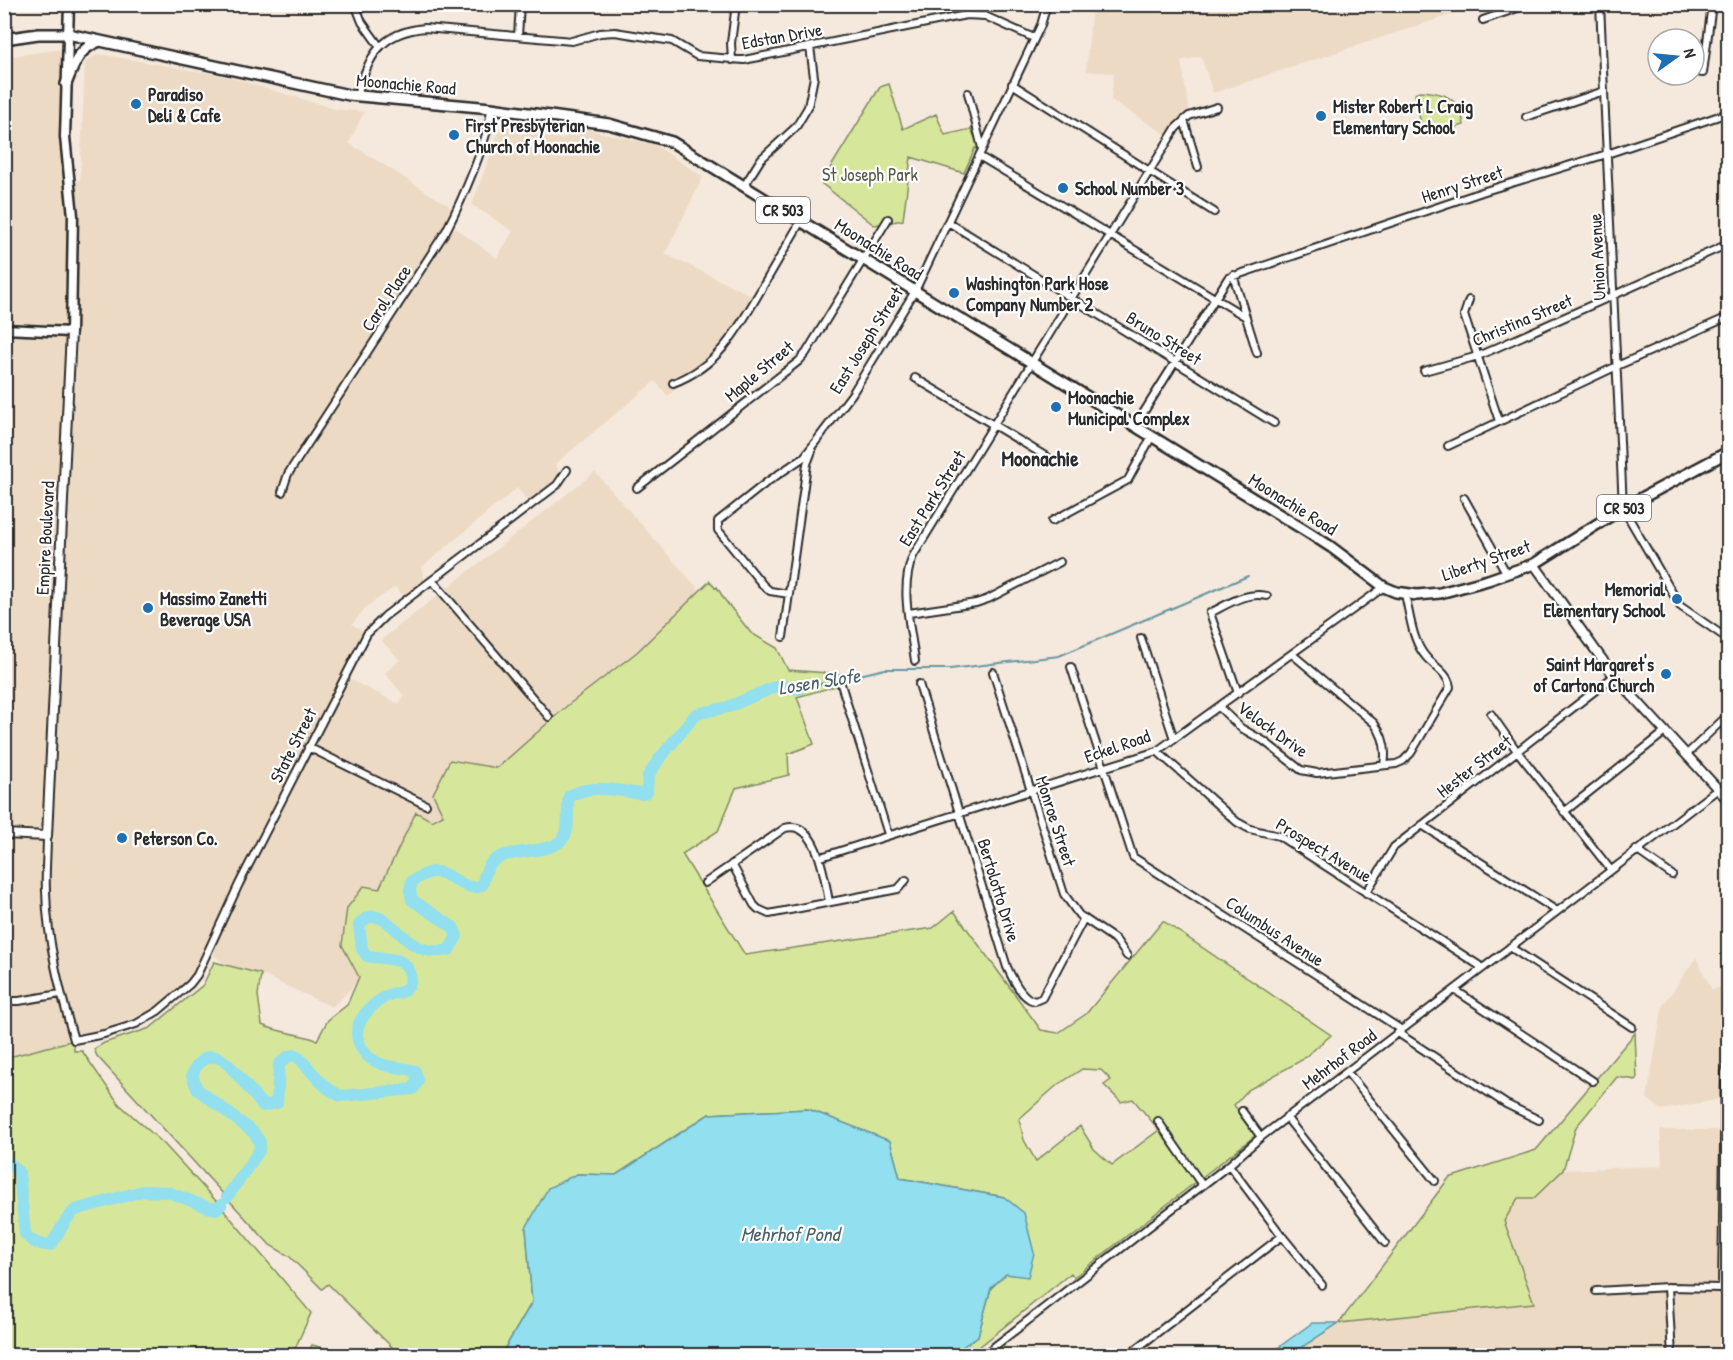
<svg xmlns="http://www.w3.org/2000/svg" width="1733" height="1360" viewBox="0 0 1733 1360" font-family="'Patrick Hand',sans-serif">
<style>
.built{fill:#ecdac4}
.green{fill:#d6e79b;stroke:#808963;stroke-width:1.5;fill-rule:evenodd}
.water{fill:#91dfef;stroke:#6897a1;stroke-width:1.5}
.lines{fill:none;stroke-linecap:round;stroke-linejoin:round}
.stream{stroke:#6897a1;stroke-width:2}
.river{stroke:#91dfef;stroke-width:12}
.minor-casing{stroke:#2b2b2b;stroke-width:10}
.tertiary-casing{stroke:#2b2b2b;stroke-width:12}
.secondary-casing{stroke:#2b2b2b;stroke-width:13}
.primary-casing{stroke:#2b2b2b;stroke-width:14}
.minor{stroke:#fff;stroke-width:6}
.tertiary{stroke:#fff;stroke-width:8}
.secondary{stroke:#fff;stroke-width:8}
.primary{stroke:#fff;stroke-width:9}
.poi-dot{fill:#1f6fb2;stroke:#fff;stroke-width:2}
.labels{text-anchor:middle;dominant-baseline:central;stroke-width:4.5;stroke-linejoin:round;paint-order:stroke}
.shield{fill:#fff;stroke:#6b6b6b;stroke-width:1.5}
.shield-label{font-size:16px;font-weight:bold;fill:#2b2b2b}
.street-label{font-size:18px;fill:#2b2b2b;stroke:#fff}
.poi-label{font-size:18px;font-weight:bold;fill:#2b2b2b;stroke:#fff;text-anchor:start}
.park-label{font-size:18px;fill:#565a47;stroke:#fff}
.water-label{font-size:20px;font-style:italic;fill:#4a6166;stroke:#fff}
.quarter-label{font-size:21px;font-weight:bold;fill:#2b2b2b;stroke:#fff}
</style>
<rect width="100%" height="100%" fill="#f4e9dc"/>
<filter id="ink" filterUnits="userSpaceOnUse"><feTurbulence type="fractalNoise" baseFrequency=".0167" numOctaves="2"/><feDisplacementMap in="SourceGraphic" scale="12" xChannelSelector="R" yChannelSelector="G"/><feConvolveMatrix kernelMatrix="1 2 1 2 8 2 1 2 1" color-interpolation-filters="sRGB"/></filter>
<g filter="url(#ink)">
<path class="built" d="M 1092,5 L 1480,5 L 1213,93 L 1201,56 L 1181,61 L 1190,116 L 1170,137 L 1111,100 L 1114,73 L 1086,71 Z
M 69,48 L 72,181 L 80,180 L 85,62 L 99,54 L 229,77 L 335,109 L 364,112 L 349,143 L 457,211 L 451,225 L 497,258 L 513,231 L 472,205 L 503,121 L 563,140 L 568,125 L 655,145 L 703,177 L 665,254 L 757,298 L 743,322 L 668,396 L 655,381 L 555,464 L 564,480 L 533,506 L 517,488 L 422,567 L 426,589 L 409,601 L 395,587 L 367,606 L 352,624 L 367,634 L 347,678 L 399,704 L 404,696 L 385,673 L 400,660 L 381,640 L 595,472 L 700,591 L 637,652 L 568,705 L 443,815 L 432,821 L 416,812 L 378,889 L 342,945 L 359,977 L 352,988 L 332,1007 L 261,974 L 223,963 L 212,953 L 206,963 L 161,1009 L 59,1043 L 5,1058 L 5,57 Z
M 1696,958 L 1712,990 L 1728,985 L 1728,1355 L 1290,1356 L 1339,1323 L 1533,1303 L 1504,1221 L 1518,1197 L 1534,1198 L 1563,1170 L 1662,1166 L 1660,1130 L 1721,1130 L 1721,1099 L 1661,1110 L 1647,1098 L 1663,1005 Z"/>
<path class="green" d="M 889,84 L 903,129 L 936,114 L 945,135 L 971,129 L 981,150 L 975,148 L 964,173 L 911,157 L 903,220 L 874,225 L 821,183 L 880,87 Z
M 1419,91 C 1445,92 1460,98 1464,125 L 1425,136 L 1423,135 L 1415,94 Z
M 710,581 L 715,588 L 717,587 L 724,599 L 751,633 L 777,648 L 788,670 L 841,674 L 836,686 L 797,697 L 814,744 L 788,754 L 789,775 L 736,788 L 718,831 L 682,854 L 745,955 L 933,928 L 954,911 L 1041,1030 L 1058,1033 L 1086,1014 L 1163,921 L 1331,1035 L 1302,1060 L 1248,1090 L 1234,1105 L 1256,1135 L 1074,1277 L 1071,1273 L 968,1356 L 949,1355 L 978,1336 L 991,1288 L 1006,1274 L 1028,1276 L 1004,1197 L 900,1178 L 890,1141 L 808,1109 L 709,1114 L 616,1175 L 577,1174 L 526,1228 L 532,1302 L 501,1355 L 400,1355 L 328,1284 L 322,1289 L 289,1256 L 270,1245 L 97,1056 L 94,1049 L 104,1043 L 150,1028 L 203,985 L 214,962 L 261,974 L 258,995 L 262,1025 C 280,1033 297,1033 317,1040 L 328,1020 L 347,1005 L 359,977 L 342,945 L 347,908 L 364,886 L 379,889 L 416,812 L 432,821 L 443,815 L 433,794 L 450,760 L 497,768 L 568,705 L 637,652 ZM 1082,1069 L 1101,1070 L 1111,1080 L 1104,1085 L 1121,1102 L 1133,1099 L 1159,1130 L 1112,1165 L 1094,1149 L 1080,1126 L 1036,1161 L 1024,1140 L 1019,1119 L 1055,1087 Z
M 1635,1033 L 1637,1080 L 1617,1077 L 1576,1127 L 1563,1170 L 1534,1198 L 1518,1198 L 1504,1221 L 1534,1303 L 1339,1323 L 1449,1178 L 1536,1150 Z
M 74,1040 L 74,1051 L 82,1051 L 119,1104 L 164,1144 L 216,1201 L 311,1313 L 292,1355 L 5,1356 L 5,1058 Z
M 312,1345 L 350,1355 L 307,1355 Z"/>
<path class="water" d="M 808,1109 L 890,1141 L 900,1178 L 1004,1197 L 1024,1213 L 1034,1253 L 1028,1277 L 1006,1274 L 991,1288 L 978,1336 L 949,1356 L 501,1355 L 532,1302 L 526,1228 L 548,1188 L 577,1174 L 616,1175 L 709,1114 Z
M 1312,1323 L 1339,1323 L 1290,1355 L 1268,1355 Z"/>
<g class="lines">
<path class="stream" d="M 799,689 L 885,669 L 950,669 L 1059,656 L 1248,576"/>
<path class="river" d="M 4,1163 L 12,1165 L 19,1173 L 25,1234 C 33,1243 39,1245 51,1245 L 66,1220 L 75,1210 L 143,1191 L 168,1192 L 207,1207 L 216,1209 L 221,1205
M 227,1197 L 259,1151 L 260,1142 L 253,1132 L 197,1089 L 192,1075 C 197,1062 207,1052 221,1059 C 229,1062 255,1097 263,1106 L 277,1103 L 279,1064 L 289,1056 L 296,1055 C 311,1069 322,1089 342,1096 L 413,1089 L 418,1081 L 415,1071 C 403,1067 389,1068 379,1063 C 367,1058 362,1051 358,1040 C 352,1021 375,1001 391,994 C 395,992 399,994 404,991 C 415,982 411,966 399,961 C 390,958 377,958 367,956 L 362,949 L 359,925 C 377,901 397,934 413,944 C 424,951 435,953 449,950 L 457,936 L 453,927 L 412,900 L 410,890 L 412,881 C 418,878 424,874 431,872 C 450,869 465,895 482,885 C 484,879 486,868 490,864 C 507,845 550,858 564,837 C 571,827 566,808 569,796 C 593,783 618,791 642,794 L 647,792 L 648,776 L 660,758 L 696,714 L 728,707 L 777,686 L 799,689"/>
<defs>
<path id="minor" d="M 355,4 L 362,22 L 380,47
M 1600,4 L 1623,508 L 1680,606 L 1728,639
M 1483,20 L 1529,4
M 518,36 L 520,4
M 732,60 L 731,43 L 736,4
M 1697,72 L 1703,73 L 1712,4
M 1012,84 L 1214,212
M 968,93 L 982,148
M 357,96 C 368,57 380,32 425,28 L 572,41 L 600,33 L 615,32 L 672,41 L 697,56 L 744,60 L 966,15 L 985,16 L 1034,38
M 1526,117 L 1604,91
M 1184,120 L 1198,167
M 979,156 L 1246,317
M 744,186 L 761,159 L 796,127 L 808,107 L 814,77 L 810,47
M 948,222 L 1274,423
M 1233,275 L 1257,353
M 1469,300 L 1464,315 L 1499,421
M 1424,371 L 1478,356 L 1728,244
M 915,378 L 1057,463
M 673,383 C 719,366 739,328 762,288 C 775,266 788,243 801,221
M 1135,426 L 1228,278 L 1485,191 L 1607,154 L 1728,113
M 1448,446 L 1617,366 L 1728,317
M 637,488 L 799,361 L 806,353 L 888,219
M 282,492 L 288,474 L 446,231 C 461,202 489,140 491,108
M 1464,498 L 1507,574
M 1052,521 L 1128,480 L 1152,436
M 432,580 L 549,717
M 789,594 L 770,591 L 763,585 L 718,530 L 718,521 L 767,482 L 804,457 L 852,394 L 915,291 L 1041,25 L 1047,4
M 909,613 L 976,603 L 988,599 L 1060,562
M 783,637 L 807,464 L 812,451
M 1141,638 L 1174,739
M 1292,654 L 1374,723 C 1384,736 1387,749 1384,765
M 915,661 C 911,627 899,589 913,556 L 1176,128 L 1189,116 L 1217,107
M 1071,667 L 1133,857 L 1402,1030
M 993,672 L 1064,894 L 1079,915 L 1116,940 L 1127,956
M 840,681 L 888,834
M 919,684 L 1007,967 C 1012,978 1022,999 1035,1001 L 1042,998 L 1084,918
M 1238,693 L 1210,613 C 1228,604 1247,591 1267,596
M 1219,707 L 1241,728 L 1264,741 L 1301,770 L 1317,773 L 1396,764 L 1403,761 L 1411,753 L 1450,687 C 1448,673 1435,667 1426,657 C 1412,641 1410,615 1405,594
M 1491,714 L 1517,751 L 1610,869
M 308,747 L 426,805
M 1157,751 L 1237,822 L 1250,829 L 1279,836 L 1483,968
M 1686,755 L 1728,715
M 1564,812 L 1665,732
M 1422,825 L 1557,911
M 47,836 C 47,854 45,873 46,891 C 47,942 60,991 74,1040 L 104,1034 L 136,1024 L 158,1011 L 190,984 L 197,975 L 239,884 L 367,634 L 385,616 L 557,485 L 567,470
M 1636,850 L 1672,875
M 821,857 L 1157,751 L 1384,587
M 732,864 L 754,905 L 758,909 L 769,914 L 898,889 L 906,880
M 705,883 L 785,828 C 818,819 825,881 829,902
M 1366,893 L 1394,847 L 1614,676
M 1510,947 L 1632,1027
M 1455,990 L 1593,1081
M 4,1001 L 19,1001 L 60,994
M 1398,1033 L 1506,1104 L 1539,1120
M 1728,1060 L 1725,1073 L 1722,1288 L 1728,1295
M 1347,1072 L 1435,1181
M 1242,1111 L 1261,1137
M 1286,1117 L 1385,1243
M 1158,1121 L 1202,1185
M 1229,1165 L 1282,1236 L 1322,1285
M 1668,1287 L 1672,1356
M 1596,1291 L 1668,1287 L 1722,1288
M 982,1356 L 1229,1165 L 1261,1137 L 1718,789
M 1127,1356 L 1282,1236"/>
<path id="tertiary" d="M 1534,564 L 1614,676 L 1728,800
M 4,834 L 47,836 L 71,332"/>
<path id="secondary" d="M 4,329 L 71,332 L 73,216 L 65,137 L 69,4"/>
<path id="primary" d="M 4,39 L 38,34 L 68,34 L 349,95 L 491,108 L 609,124 L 672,142 L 1306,531 L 1331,547 L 1384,587 L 1396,592 L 1417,595 L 1440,593 L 1488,580 L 1534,564 L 1623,508 L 1728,452
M 66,84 C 74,65 78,48 100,41"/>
</defs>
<use href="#minor" class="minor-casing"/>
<use href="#tertiary" class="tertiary-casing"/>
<use href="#secondary" class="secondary-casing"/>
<use href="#primary" class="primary-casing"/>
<use href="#minor" class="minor"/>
<use href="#tertiary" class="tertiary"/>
<use href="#secondary" class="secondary"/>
<use href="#primary" class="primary"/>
</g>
</g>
<g class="poi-dot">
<circle cx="136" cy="104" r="6"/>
<circle cx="1321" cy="116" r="6"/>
<circle cx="454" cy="135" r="6"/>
<circle cx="1063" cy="188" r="6"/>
<circle cx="954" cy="293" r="6"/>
<circle cx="1056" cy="407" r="6"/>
<circle cx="1677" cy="599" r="6"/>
<circle cx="148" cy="608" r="6"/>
<circle cx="1666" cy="674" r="6"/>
<circle cx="122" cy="838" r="6"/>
</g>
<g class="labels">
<g class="shield">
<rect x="756" y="197" width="54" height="26" rx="4.5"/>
<rect x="1597" y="495" width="54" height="26" rx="4.5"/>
</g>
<g class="shield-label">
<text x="783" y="210">CR 503</text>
<text x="1624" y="508">CR 503</text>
</g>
<g class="street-label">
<text transform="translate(782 36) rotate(-10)">Edstan Drive</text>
<text transform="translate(406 84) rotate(5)">Moonachie Road</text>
<text transform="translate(1462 184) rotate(-18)">Henry Street</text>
<text transform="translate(879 249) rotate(32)">Moonachie Road</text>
<text transform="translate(1597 257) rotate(-93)">Union Avenue</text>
<text transform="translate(386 298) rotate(-57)">Carol Place</text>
<text transform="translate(1522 320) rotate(-23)">Christina Street</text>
<text transform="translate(1164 338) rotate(32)">Bruno Street</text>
<text transform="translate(866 340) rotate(-58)">East Joseph Street</text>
<text transform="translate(759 371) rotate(-40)">Maple Street</text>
<text transform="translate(932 498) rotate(-58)">East Park Street</text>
<text transform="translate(1293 504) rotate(32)">Moonachie Road</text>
<text transform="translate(45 538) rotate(-87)">Empire Boulevard</text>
<text transform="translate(1486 560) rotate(-19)">Liberty Street</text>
<text transform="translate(1273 729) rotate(36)">Velock Drive</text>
<text transform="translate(293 745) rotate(-63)">State Street</text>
<text transform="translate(1117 746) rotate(-19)">Eckel Road</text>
<text transform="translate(1474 766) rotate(-38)">Hester Street</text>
<text transform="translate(1056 821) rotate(72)">Monroe Street</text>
<text transform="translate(1324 850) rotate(31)">Prospect Avenue</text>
<text transform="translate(999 890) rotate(73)">Bertolotto Drive</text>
<text transform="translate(1275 931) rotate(33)">Columbus Avenue</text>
<text transform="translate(1339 1059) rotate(-37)">Mehrhof Road</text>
</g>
<g class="poi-label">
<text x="148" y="94">Paradiso<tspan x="148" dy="21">Deli &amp; Cafe</tspan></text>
<text x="1333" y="106">Mister Robert L Craig<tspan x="1333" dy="21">Elementary School</tspan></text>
<text x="466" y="125">First Presbyterian<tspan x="466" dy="21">Church of Moonachie</tspan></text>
<text x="1075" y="188">School Number 3</text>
<text x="966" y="283">Washington Park Hose<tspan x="966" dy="21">Company Number 2</tspan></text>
<text x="1068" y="397">Moonachie<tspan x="1068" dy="21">Municipal Complex</tspan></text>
<text x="1665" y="589" text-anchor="end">Memorial<tspan x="1665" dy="21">Elementary School</tspan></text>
<text x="160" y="598">Massimo Zanetti<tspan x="160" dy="21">Beverage USA</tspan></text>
<text x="1654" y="664" text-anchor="end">Saint Margaret's<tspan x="1654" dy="21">of Cartona Church</tspan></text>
<text x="134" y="838">Peterson Co.</text>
</g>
<g class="park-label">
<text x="870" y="174">St Joseph Park</text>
</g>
<g class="water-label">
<text transform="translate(819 681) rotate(-9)">Losen Slofe</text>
<text x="790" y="1233">Mehrhof Pond</text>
</g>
<g class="quarter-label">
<text x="1040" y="458">Moonachie</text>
</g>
</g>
<rect width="1733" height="1360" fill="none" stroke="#fff" stroke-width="24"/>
<rect x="12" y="12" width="1709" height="1336" fill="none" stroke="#2b2b2b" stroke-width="2" filter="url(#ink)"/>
<g transform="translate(1676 57) rotate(75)"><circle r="28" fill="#ffffff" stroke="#aaaaaa" stroke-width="1.5"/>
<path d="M0-4.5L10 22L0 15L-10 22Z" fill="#1f6fb2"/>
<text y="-9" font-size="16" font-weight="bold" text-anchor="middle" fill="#2b2b2b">N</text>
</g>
</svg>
